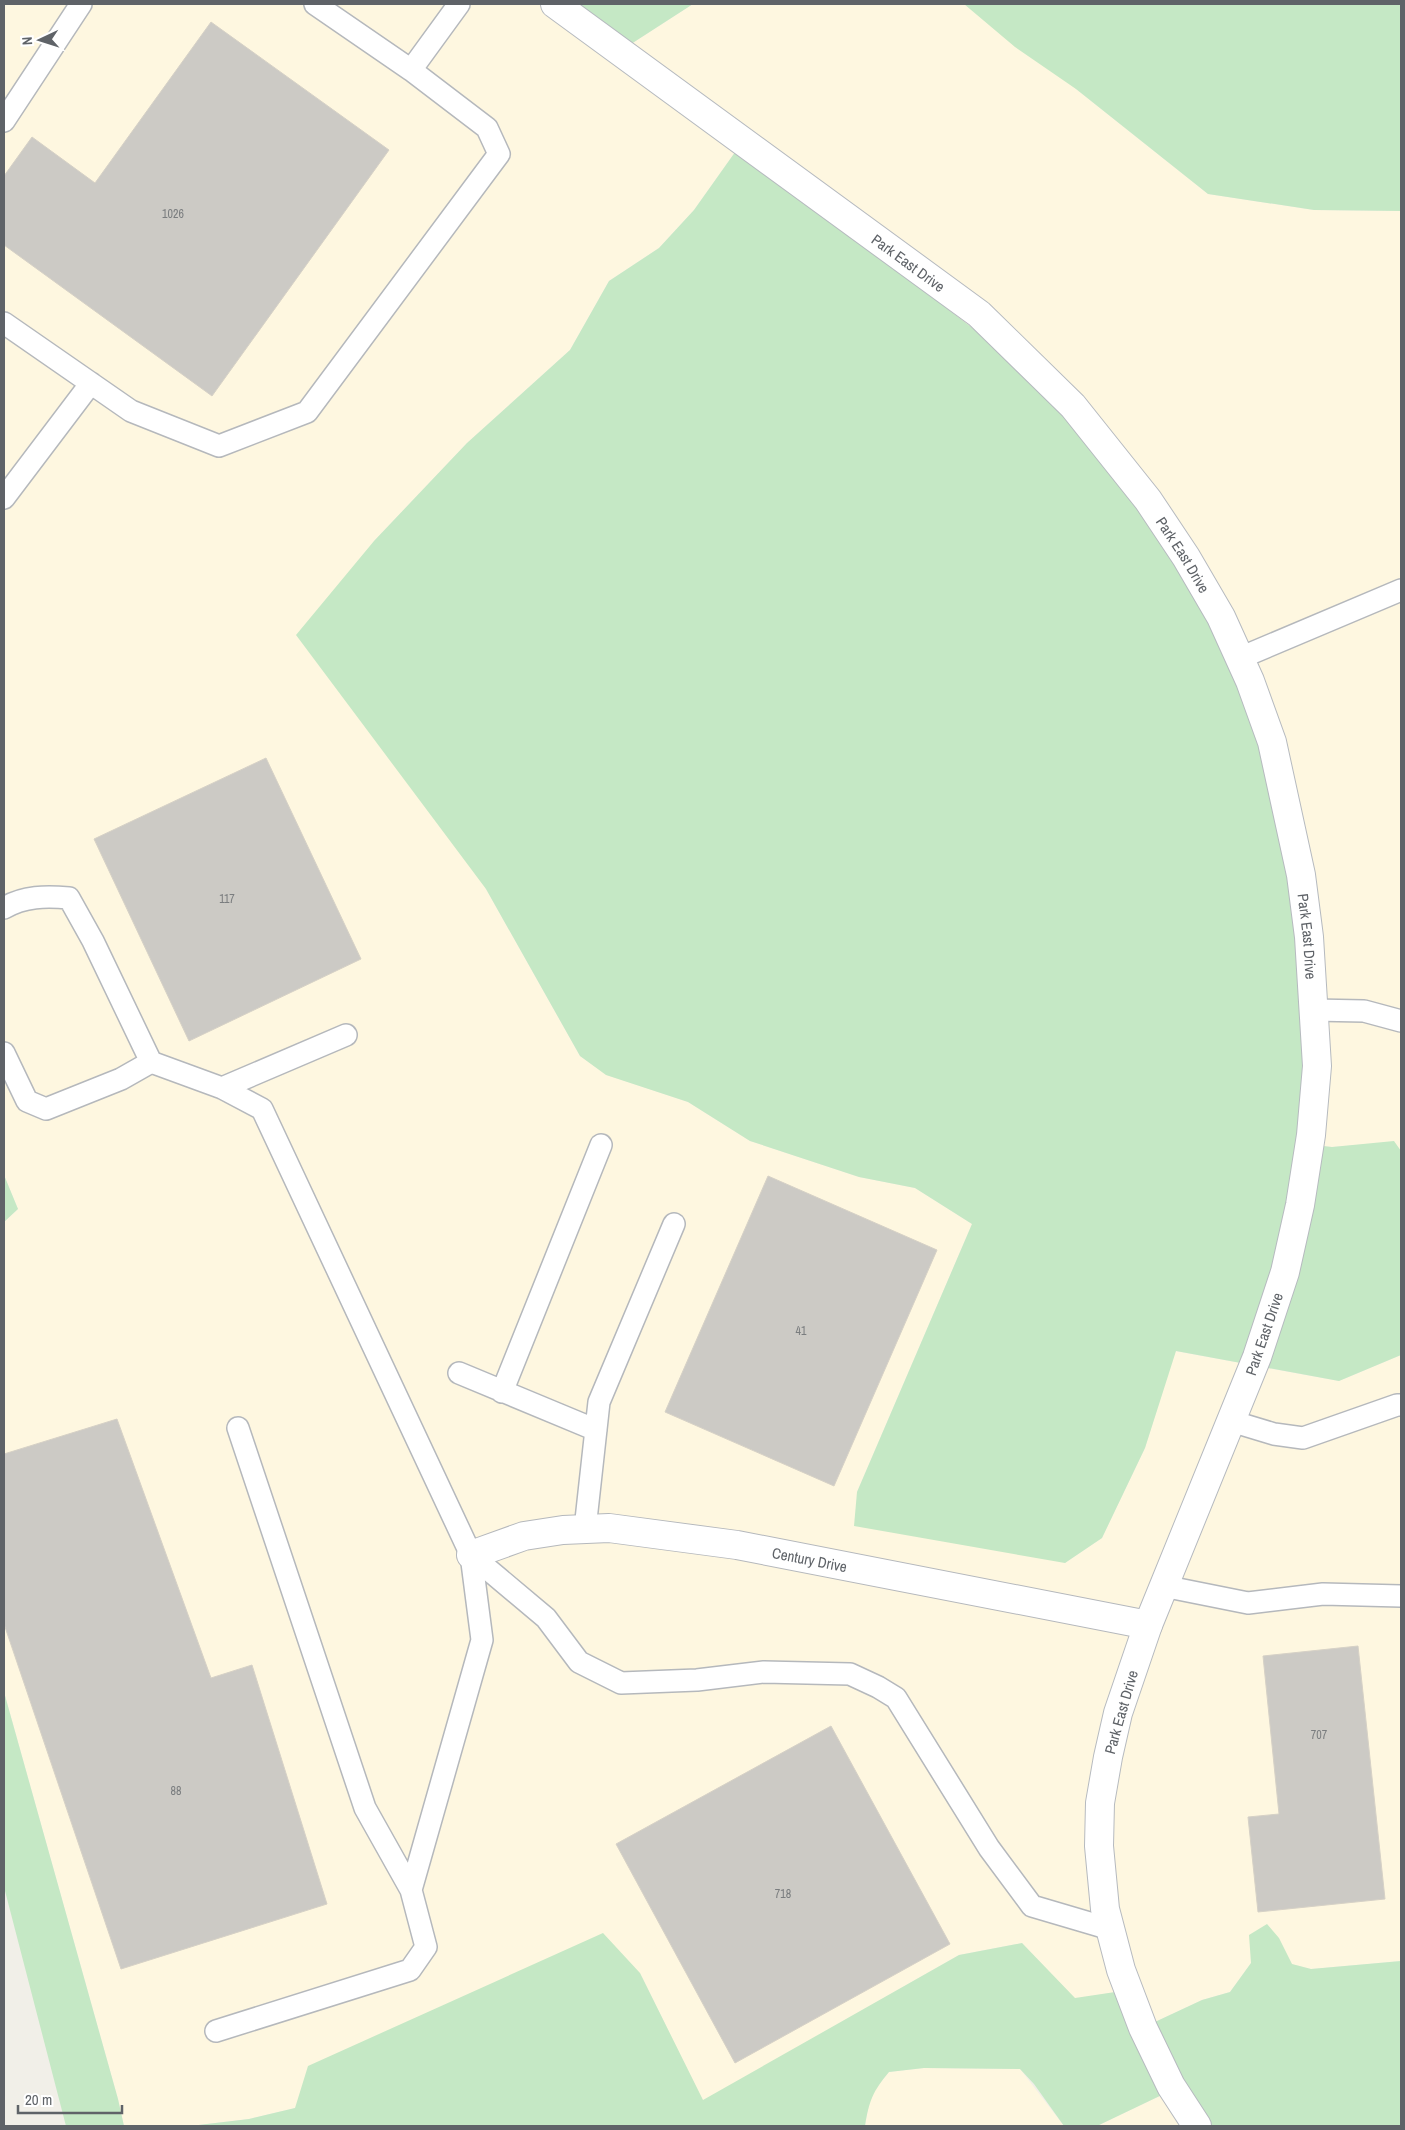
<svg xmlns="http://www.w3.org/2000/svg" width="1405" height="2130" viewBox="0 0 1405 2130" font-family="'Archivo Narrow',sans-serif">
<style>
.commercial{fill:#fef7e0}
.green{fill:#c5e8c5}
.building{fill:#cccac5;stroke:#d6d1c6}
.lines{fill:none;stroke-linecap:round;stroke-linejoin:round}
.lane-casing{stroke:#b5b8bc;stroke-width:24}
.street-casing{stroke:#b5b8bc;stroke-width:30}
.secondary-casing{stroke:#b6babf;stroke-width:30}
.lane{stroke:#fff;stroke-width:21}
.street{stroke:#fff;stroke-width:28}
.secondary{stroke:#fff;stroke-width:28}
.labels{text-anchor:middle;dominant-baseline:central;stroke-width:4;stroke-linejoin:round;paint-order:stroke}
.number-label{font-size:12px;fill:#7a7d7f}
.street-label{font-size:15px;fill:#5f6368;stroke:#fff}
</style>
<rect width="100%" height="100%" fill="#f1efe8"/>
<path class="commercial" d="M 4,4 L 552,4 L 614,55 L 693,4 L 965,4 L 1076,89 L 1208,194 L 1314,210 L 1401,211 L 1401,1151 L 1394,1142 L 1332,1147 L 1305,1144 L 738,148 L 694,210 L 659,248 L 609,281 L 570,350 L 467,443 L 374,541 L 486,889 L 580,1056 L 607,1075 L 688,1102 L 750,1141 L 859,1177 L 915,1188 L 972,1224 L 857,1492 L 1065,1563 L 1102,1538 L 1145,1448 L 1175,1351 L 1339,1381 L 1401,1355 L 1401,1961 L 1311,1969 L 1291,1964 L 1251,1963 L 1230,1992 L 1202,2000 L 1157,2021 L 1140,2022 L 1122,1991 L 1075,1999 L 1022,1943 L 959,1955 L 703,2101 L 640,1973 L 295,2108 L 249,2119 L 190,2126 L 124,2126 L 118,2099 L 4,1692 L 4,1222 L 18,1209 L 4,1175 Z
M 924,2068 L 1020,2069 L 1064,2126 L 865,2126 L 869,2104 L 875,2089 L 889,2072 Z
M 1166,2093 L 1194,2126 L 1097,2126 Z"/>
<path class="green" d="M 552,4 L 693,4 L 614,55 Z
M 964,4 L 1401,4 L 1401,211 L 1314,210 L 1208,194 L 1076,89 L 1015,47 Z
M 738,148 L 1022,366 L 1133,489 L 1244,679 L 1310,973 L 1305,1144 L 1332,1147 L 1394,1141 L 1401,1151 L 1401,1355 L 1339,1381 L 1176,1351 L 1145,1448 L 1102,1538 L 1065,1563 L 854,1526 L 857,1492 L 972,1224 L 915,1188 L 859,1177 L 750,1141 L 688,1102 L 606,1075 L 580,1056 L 486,889 L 296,635 L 374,541 L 467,443 L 570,350 L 609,281 L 659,248 L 694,210 Z
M 4,1175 L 18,1209 L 4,1222 Z
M 4,1692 L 118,2099 L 124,2126 L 66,2126 L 4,1887 Z
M 1267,1924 L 1279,1938 L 1292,1964 L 1311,1969 L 1401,1961 L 1401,2126 L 1194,2126 L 1166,2093 L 1097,2126 L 1064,2126 L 1034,2084 L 1020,2069 L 924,2068 L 889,2072 C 873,2091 869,2101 865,2126 L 190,2126 L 249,2119 L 295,2108 L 308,2066 L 603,1933 L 640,1973 L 703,2100 L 959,1955 L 1022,1943 L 1075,1998 L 1122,1991 L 1140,2022 L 1157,2021 L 1202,2000 L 1230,1992 L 1251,1963 L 1249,1935 Z"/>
<path class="building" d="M 211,22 L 389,150 L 212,396 L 4,245 L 4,176 L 32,137 L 95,183 Z
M 266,758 L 361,959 L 189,1041 L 94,839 Z
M 768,1176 L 937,1250 L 834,1486 L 665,1412 Z
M 117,1419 L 211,1678 L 252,1665 L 327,1904 L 121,1969 L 4,1624 L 4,1454 Z
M 1358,1646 L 1385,1899 L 1258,1912 L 1248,1817 L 1279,1814 L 1263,1656 Z
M 831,1726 L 950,1944 L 735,2063 L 616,1844 Z"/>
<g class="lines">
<defs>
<path id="lane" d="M 315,4 L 411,70
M 4,121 L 81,4
M 4,323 L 131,411 L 219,446 L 307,412 L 499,154 L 487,128 L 411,70 L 459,4
M 4,498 L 91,383
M 1240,658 L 1401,590
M 4,908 C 24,896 46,896 69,898 L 93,941 L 151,1062 L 222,1088 L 262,1109 L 471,1555 L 482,1640 L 411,1890 L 426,1947 L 410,1970 L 216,2031
M 1313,1010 L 1364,1011 L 1401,1021
M 4,1053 L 27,1101 L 46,1109 L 121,1079 L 151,1062
M 222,1088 L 346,1035
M 459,1373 L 596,1430
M 502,1392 L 601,1145
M 1231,1421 L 1274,1434 L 1303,1438 L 1397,1405 L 1401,1405
M 238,1428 L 365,1808 L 411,1890
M 585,1529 L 599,1402 L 674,1224
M 471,1555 L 546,1618 L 579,1662 L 621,1683 L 697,1680 L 764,1672 L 850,1674 L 878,1687 L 896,1698 L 989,1848 L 1032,1906 L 1110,1929
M 1163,1586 L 1248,1603 L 1323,1594 L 1401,1596"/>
<g id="street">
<path id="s1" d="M 471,1555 L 524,1536 L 563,1530 L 609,1528 L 737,1545 L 1148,1625"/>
</g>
<g id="secondary">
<path id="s2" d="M 555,4 L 979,314 L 1073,406 L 1148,500 L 1186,557 L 1221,617 L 1250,681 L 1272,742 L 1301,875 L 1309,937 L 1317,1066 L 1311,1135 L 1300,1205 L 1285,1272 L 1257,1357 L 1148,1625 L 1118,1713 L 1108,1757 L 1100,1803 L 1099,1846 L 1105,1909 L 1121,1970 L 1143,2028 L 1171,2086 L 1197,2126"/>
</g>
</defs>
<use href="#lane" class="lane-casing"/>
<use href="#street" class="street-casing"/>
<use href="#secondary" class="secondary-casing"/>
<use href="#lane" class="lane"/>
<use href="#street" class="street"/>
<use href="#secondary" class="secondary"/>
</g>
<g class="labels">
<g class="number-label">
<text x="173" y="214">1026</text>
<text x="227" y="899">117</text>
<text x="801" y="1331">41</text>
<text x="1319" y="1735">707</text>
<text x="176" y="1791">88</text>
<text x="783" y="1894">718</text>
</g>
<g class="street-label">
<text stroke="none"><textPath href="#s2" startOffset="438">Park East Drive</textPath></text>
<text stroke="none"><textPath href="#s2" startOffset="842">Park East Drive</textPath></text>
<text stroke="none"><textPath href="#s2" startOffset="1248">Park East Drive</textPath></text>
<text transform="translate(1264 1334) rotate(-71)">Park East Drive</text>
<text stroke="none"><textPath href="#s1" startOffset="345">Century Drive</textPath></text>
<text transform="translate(1121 1712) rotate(-74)">Park East Drive</text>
</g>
</g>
<rect width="1405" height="2130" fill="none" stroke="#5f6368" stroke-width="10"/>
<g transform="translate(40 40) rotate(266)" stroke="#ffffff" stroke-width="4" paint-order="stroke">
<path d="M0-4L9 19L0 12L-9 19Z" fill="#5f6368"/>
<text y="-8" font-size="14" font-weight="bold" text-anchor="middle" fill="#5f6368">N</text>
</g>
<path d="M18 2105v8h104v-8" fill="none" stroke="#5f6368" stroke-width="2.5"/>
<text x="25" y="2105" font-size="15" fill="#5f6368" stroke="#ffffff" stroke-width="4" paint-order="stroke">20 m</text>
</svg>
